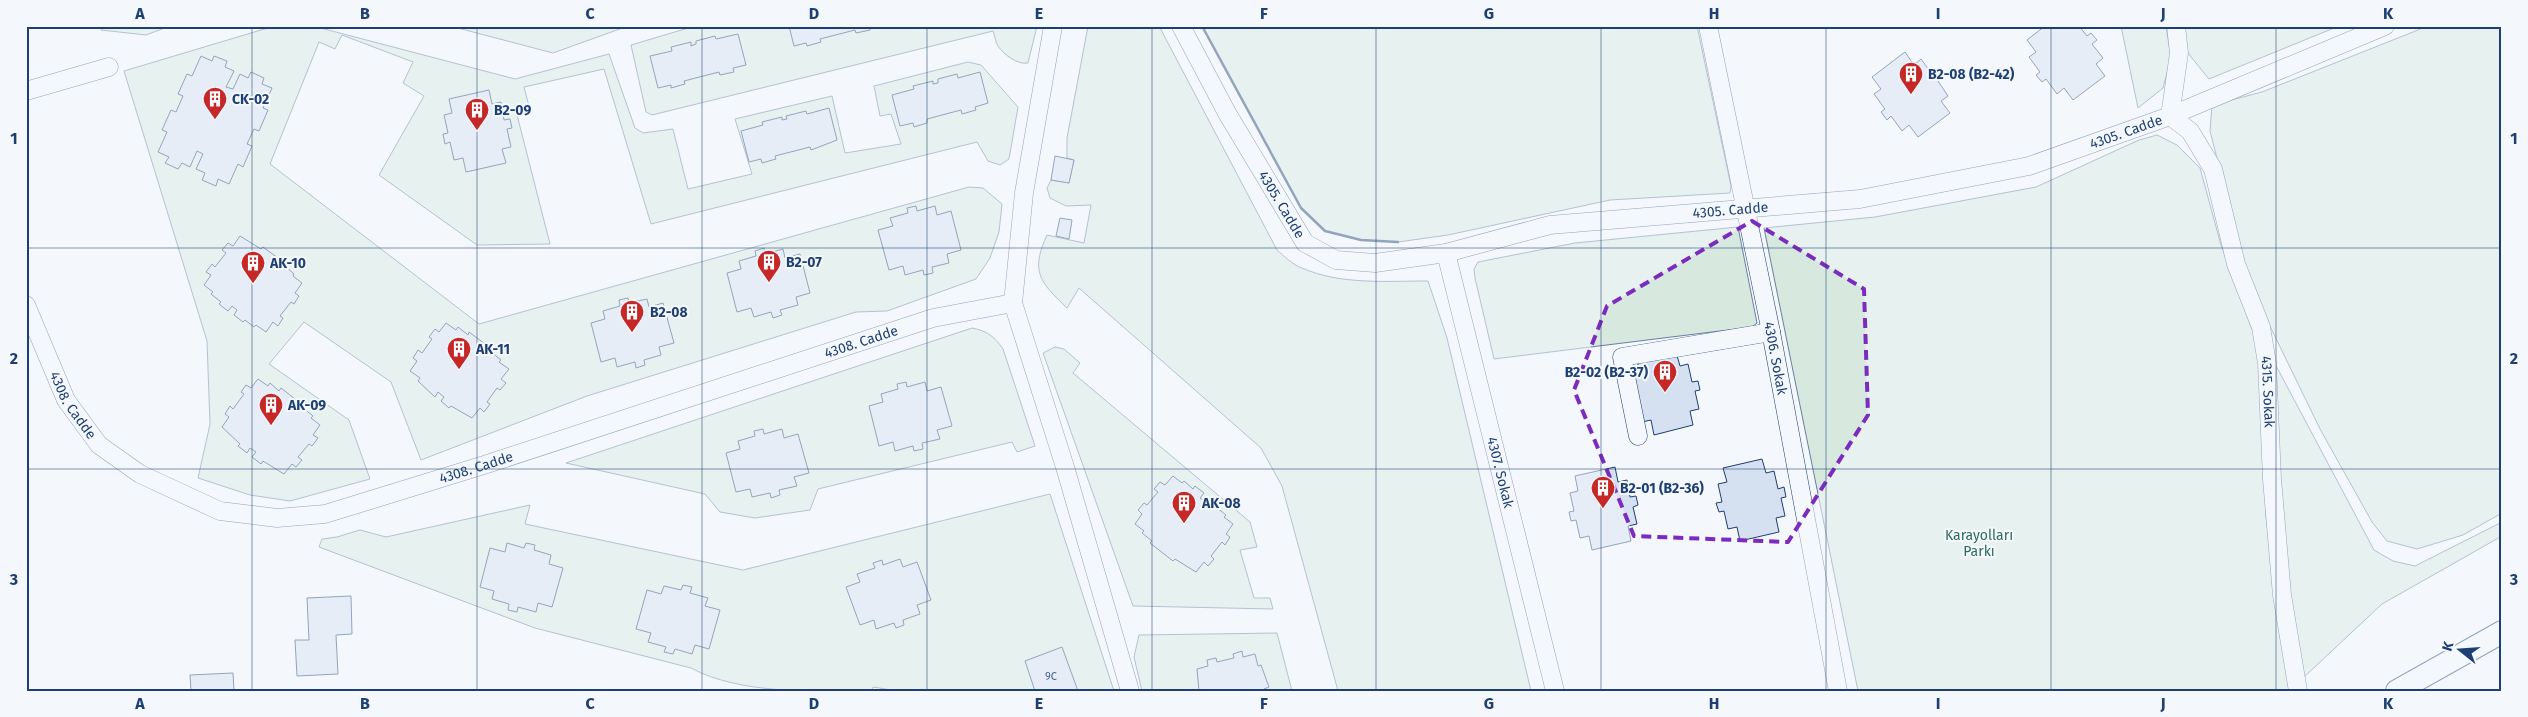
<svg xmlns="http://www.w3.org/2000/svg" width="2528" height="717" viewBox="0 0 2528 717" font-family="'Fira Sans',sans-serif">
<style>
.green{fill:#d7e8df;stroke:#687fa3}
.building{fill:#d5e0f0;stroke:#1d3f73}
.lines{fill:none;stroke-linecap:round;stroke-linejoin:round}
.minor-casing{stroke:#1d3f73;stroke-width:19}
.tertiary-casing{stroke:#1d3f73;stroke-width:24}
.minor{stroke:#f4f7fb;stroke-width:18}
.tertiary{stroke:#f4f7fb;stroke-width:22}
.wall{stroke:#1d3f73;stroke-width:2.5}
.marked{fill:none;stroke:#7b2cbf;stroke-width:4;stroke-dasharray:10 6;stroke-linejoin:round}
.grid{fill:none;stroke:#1d3f73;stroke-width:1;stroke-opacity:0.55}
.labels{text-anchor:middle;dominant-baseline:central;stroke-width:4;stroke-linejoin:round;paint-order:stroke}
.number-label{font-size:11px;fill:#4b6792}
.poi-label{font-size:14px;font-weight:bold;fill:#1d3f73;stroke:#f4f7fb;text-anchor:start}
.street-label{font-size:14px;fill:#1d3f73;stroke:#f4f7fb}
.park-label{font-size:14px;fill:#2c6c60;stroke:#f4f7fb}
.neatline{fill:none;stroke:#1d3f73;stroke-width:2}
.grid-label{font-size:16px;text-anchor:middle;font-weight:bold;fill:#1d3f73}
</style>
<rect width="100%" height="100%" fill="#f4f7fb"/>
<path class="green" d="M 102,26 L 170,26 L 146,35 L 101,30 Z
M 289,26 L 313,26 L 515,79 L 609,54 L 635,128 L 643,133 L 673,129 L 688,189 L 752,174 L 735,119 L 832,96 L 845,153 L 901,144 L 891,114 L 880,116 L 874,86 L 968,62 L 981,65 L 1018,107 L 1009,159 L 1000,165 L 988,161 L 977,142 L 651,224 L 604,69 L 524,87 L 530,110 L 523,112 L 516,111 L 550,244 L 477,245 L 379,175 L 424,96 L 403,83 L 413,62 L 342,35 L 335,49 L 319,42 L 270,164 L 479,324 L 969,187 L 983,188 L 1002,204 L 999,232 L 990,258 L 976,279 L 887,311 L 856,312 L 587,396 L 421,460 L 391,382 L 304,322 L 269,364 L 349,420 L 370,479 L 290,501 L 250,495 L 198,478 L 210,424 L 207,341 L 124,71 L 271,27 Z
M 450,26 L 628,26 L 553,53 Z
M 695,26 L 1037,26 L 1028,63 C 1018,65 1004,55 998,46 C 995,42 995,35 993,31 L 652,115 L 646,112 L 631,45 Z
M 1088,26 L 1159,26 L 1277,250 C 1284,256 1293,265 1302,268 C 1340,285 1387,281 1428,281 L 1447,338 L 1531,691 L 1338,691 L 1282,486 L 1261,448 L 1079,288 L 1067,308 C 1040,282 1030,272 1047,235 L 1084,243 L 1091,205 L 1066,206 L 1050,198 L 1047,188 L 1051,180 L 1069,183 L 1074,160 L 1067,158 L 1067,138 Z
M 1202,26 L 1697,26 L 1731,186 L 1730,193 L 1610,200 L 1448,235 L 1398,242 L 1361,240 L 1325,231 L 1301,208 Z
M 2121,26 L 2166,26 L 2171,58 L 2163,88 L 2138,108 Z
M 2183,26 L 2339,26 L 2209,79 L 2187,52 Z
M 2428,26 L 2502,26 L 2502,513 L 2463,535 L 2417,549 L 2387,541 L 2372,522 L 2320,429 L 2249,283 L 2210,131 L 2212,105 L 2262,92 Z
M 2157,135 L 2177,145 L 2200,168 L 2221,245 L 2256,340 L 2263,391 L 2266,517 L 2289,691 L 1858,691 L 1764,228 L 1875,217 L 2036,187 L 2139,140 Z
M 1738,227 L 1757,323 L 1752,327 L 1494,359 L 1475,278 L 1474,269 L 1478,262 L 1575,243 Z
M 972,328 C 987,331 994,336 1003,349 L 1035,446 L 1017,452 L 1012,442 L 818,489 L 810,510 L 755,518 L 720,512 L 705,494 L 566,463 Z
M 1055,347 L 1064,349 L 1080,363 L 1073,373 L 1250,522 L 1257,547 L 1240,550 L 1254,598 L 1270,598 L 1273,609 L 1133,606 L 1043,353 Z
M 2273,360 L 2374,550 L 2393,561 L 2415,566 L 2502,522 L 2502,536 L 2382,604 L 2303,678 L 2285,567 Z
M 1050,494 L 1114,691 L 898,691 L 873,687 L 872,691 C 816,691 741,695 691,668 L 535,628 L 319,547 L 322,539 L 337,537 L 360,530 L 386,537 L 530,505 L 525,524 L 743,570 Z
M 1277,633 L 1292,691 L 1142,691 L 1134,657 L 1139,635 Z"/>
<path class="building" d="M 789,26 L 869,26 L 870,30 L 856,33 L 855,30 L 820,39 L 821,42 L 807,46 L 806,43 L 794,46 Z
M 2045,26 L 2079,26 L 2087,36 L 2091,33 L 2097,40 L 2092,44 L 2103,58 L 2096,64 L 2105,76 L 2073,100 L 2064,88 L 2057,94 L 2046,79 L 2042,82 L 2036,75 L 2040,72 L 2029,57 L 2036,52 L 2027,40 Z
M 738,34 L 746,65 L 733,68 L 734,72 L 720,75 L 719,72 L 684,81 L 685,84 L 671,88 L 671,85 L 658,88 L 650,56 L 672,51 L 671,47 L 691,42 L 691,46 L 696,44 L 696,41 L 715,36 L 716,39 Z
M 1905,52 L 1914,65 L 1921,59 L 1932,74 L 1936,70 L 1942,78 L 1938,81 L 1948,96 L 1941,101 L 1950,113 L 1918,137 L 1909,125 L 1902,131 L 1891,116 L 1887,120 L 1881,112 L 1885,109 L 1874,94 L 1881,89 L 1872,77 Z
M 201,56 L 212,61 L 214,56 L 227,61 L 225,67 L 234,71 L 226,87 L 233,89 L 240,74 L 248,78 L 251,72 L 264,78 L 262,84 L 272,88 L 263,108 L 268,110 L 259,131 L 254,129 L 247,144 L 252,146 L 243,167 L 238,164 L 229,184 L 218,179 L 216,186 L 202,180 L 205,173 L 196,169 L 203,154 L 197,151 L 190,167 L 182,163 L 178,169 L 165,163 L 169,157 L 158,152 L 167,132 L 162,130 L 171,110 L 176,112 L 183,96 L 178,94 L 187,74 L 192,76 Z
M 980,72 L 988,103 L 975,107 L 976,110 L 962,114 L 961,110 L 927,119 L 927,123 L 914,127 L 913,123 L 900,126 L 892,95 L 914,89 L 913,86 L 933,81 L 933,84 L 938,83 L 938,79 L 957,74 L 958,78 Z
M 489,90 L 492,104 L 501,102 L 504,120 L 510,119 L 512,128 L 507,129 L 511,147 L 502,149 L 506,163 L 466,172 L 463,158 L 454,160 L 450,142 L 445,144 L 443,134 L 448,133 L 444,115 L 452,113 L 449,99 Z
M 829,108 L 837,140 L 811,150 L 810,147 L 775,156 L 776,159 L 762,163 L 761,159 L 749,162 L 741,131 L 763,125 L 762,122 L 782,117 L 782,120 L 787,119 L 786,116 L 806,111 L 807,114 Z
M 1055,156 L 1074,160 L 1069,183 L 1051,180 Z
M 916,206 L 917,211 L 935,206 L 937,215 L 951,211 L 961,250 L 947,254 L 949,263 L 932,267 L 933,273 L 924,275 L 923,270 L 905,275 L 903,266 L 889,270 L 878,230 L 893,226 L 890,218 L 908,213 L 907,208 Z
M 1060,218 L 1072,220 L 1069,239 L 1056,236 Z
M 240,236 L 261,249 L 263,247 L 286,264 L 285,266 L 294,274 L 293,276 L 302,283 L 295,293 L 299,296 L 294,304 L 291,302 L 280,316 L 283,318 L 278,326 L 273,322 L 266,332 L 256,325 L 254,327 L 245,320 L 243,322 L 234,315 L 237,310 L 232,306 L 228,311 L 219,304 L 221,302 L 211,294 L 213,292 L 204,285 L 211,275 L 206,272 L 212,264 L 215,267 L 226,253 L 222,250 L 228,243 L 233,246 Z
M 764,248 L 765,254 L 783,249 L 785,258 L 800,254 L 810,293 L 796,297 L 798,305 L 780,310 L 782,315 L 773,318 L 771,312 L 754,317 L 751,308 L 737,312 L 727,273 L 741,269 L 739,261 L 756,256 L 755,251 Z
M 628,298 L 629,303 L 647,299 L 649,307 L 663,303 L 674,343 L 659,347 L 661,355 L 644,360 L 645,365 L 636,368 L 635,362 L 617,367 L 615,358 L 601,362 L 591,323 L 605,319 L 603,311 L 620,306 L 619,300 Z
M 446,323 L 456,330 L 458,327 L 468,335 L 469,332 L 493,350 L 491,352 L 501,360 L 499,362 L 509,369 L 501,379 L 506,383 L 500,390 L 497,388 L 487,402 L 490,404 L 484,412 L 480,408 L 472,418 L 451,406 L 449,408 L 441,401 L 444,397 L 438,392 L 435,397 L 418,381 L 420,378 L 410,371 L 417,361 L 413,358 L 418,350 L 422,353 L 432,339 L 429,337 L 435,329 L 439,332 Z
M 1676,352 L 1680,366 L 1688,364 L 1692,382 L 1698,381 L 1700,390 L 1695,391 L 1699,409 L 1690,411 L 1693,425 L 1654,435 L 1651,420 L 1642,422 L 1632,378 L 1641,376 L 1637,361 Z
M 258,379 L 268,386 L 270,383 L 279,391 L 281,388 L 295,399 L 305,406 L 303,408 L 313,416 L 311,418 L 320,425 L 313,435 L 318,438 L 312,446 L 309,444 L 298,457 L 302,460 L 296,467 L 292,464 L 284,474 L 263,461 L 261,464 L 252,457 L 256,452 L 250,448 L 247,453 L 238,446 L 240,444 L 222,427 L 229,417 L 225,414 L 230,406 L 233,409 L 244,394 L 241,392 L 246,385 L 251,388 Z
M 906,382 L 907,387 L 925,382 L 927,391 L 941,387 L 952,426 L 937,430 L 940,439 L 922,443 L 923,449 L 914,451 L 913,446 L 895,451 L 893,442 L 879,446 L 869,406 L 883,402 L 881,394 L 898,389 L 897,384 Z
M 763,429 L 764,434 L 782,429 L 784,438 L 798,434 L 809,473 L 794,477 L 797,486 L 779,490 L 780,495 L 771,498 L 770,493 L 752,497 L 750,489 L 736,492 L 726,453 L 740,449 L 738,441 L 755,436 L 754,431 Z
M 1762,459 L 1766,473 L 1774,471 L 1778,489 L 1784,487 L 1786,497 L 1781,498 L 1785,516 L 1776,518 L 1779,532 L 1740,541 L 1737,527 L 1728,529 L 1724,511 L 1719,512 L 1716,503 L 1722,502 L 1718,484 L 1727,482 L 1723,468 Z
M 1615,467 L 1618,482 L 1627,480 L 1630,497 L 1636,496 L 1638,505 L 1633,507 L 1637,524 L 1628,526 L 1631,541 L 1592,550 L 1589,536 L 1580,538 L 1576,520 L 1571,521 L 1569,512 L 1574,511 L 1570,493 L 1578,491 L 1575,476 Z
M 1173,476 L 1182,483 L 1184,481 L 1193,489 L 1195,486 L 1204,493 L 1200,498 L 1206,502 L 1209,498 L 1218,505 L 1216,507 L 1226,515 L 1224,517 L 1233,524 L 1226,534 L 1230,537 L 1225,545 L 1222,542 L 1211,556 L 1214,559 L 1208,566 L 1204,562 L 1196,572 L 1175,559 L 1173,561 L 1150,543 L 1152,541 L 1142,533 L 1144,531 L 1135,524 L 1142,514 L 1138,510 L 1144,503 L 1147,505 L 1158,492 L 1154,489 L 1160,482 L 1165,485 Z
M 507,543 L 524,548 L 526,543 L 535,545 L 534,550 L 551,555 L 549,564 L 563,568 L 552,607 L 538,603 L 536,612 L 518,607 L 517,612 L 508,610 L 509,604 L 492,599 L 494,591 L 480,587 L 490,548 L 505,552 Z
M 900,559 L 903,567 L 917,562 L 931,600 L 917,605 L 920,614 L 903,620 L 904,625 L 896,628 L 894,623 L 876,629 L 874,620 L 860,625 L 846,587 L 860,582 L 857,574 L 875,568 L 873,563 L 882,560 L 883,565 Z
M 683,585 L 692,587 L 690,593 L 708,598 L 705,606 L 720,610 L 709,649 L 695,645 L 692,654 L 675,649 L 673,654 L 664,652 L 666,647 L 648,642 L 651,633 L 636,629 L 647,590 L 661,594 L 664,586 L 681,590 Z
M 351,596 L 352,634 L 336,635 L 338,674 L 297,676 L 295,640 L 309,640 L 307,598 Z
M 1062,647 L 1078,691 L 1035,691 L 1025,661 Z
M 1242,651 L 1243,657 L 1255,654 L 1258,666 L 1261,665 L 1269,687 L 1264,689 L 1264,691 L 1199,691 L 1197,669 L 1208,666 L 1207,660 L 1216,658 L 1217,662 L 1234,658 L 1233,654 Z
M 233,673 L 234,691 L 191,691 L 190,675 Z"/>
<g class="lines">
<defs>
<g id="minor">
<path d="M 1053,26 L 1024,193 L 1013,303 L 1065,467 L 1130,691"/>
<path id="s1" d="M 1181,26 L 1227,113 L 1305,243 L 1336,260 L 1375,263 L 1446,253 L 1550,225 L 1860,199 L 2029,166 L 2170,116 L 2385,26"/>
<path id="s2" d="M 1708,26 L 1771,332 L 1838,691"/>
<path id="s3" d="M 2176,26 L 2179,53 L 2170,116 L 2190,131 L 2213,169 L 2236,264 L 2261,327 L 2267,363 L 2272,479 L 2282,595 L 2298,691"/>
<path d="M 26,91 L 109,67"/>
<path id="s4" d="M 1446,253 L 1555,691"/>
<path id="s5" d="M 26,305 L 66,400 L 99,445 L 140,474 L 220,511 L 277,518 L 325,514 L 484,465 L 933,318 L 1013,303"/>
<path d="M 1638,436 L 1622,357 L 1771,332"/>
</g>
<path id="tertiary" d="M 2397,691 L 2502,632"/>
</defs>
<use href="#minor" class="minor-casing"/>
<use href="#tertiary" class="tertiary-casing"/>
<use href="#minor" class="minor"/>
<use href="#tertiary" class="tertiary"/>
<path class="wall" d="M 1202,26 L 1301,208 L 1325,231 L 1361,240 L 1398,242"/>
</g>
<path d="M0 0H2528V717H0ZM 1752,221 L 1864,289 L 1868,415 L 1788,542 L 1634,536 L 1574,390 L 1607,306 Z" fill="#f4f7fb" fill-opacity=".55" fill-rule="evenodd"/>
<path class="marked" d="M 1752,221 L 1864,289 L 1868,415 L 1788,542 L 1634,536 L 1574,390 L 1607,306 Z"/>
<path class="grid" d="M 252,26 L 252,691M 477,26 L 477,691M 702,26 L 702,691M 927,26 L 927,691M 1152,26 L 1152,691M 1376,26 L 1376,691M 1601,26 L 1601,691M 1826,26 L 1826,691M 2051,26 L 2051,691M 2276,26 L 2276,691M 26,248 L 2502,248M 26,469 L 2502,469"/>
<defs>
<symbol id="building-pin" viewBox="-11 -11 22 30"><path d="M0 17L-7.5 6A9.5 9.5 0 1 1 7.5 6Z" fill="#c62828" stroke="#f4f7fb"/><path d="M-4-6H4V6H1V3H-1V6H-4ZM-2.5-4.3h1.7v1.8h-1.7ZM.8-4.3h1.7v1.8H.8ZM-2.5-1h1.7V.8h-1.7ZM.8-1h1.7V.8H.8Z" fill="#fff"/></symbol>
</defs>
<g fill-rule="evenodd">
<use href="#building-pin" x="1897" y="60" width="28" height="38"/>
<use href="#building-pin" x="201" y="85" width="28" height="38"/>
<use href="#building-pin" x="463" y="96" width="28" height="38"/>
<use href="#building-pin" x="755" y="248" width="28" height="38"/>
<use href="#building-pin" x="239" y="249" width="28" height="38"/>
<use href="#building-pin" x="618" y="298" width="28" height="38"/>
<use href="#building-pin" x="445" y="335" width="28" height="38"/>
<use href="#building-pin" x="1651" y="358" width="28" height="38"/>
<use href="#building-pin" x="257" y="391" width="28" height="38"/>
<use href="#building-pin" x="1589" y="474" width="28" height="38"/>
<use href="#building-pin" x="1170" y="489" width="28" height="38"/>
</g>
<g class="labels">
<g class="number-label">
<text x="1051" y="676">9C</text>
</g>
<g class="poi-label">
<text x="1928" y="74">B2-08 (B2-42)</text>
<text x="232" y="99">CK-02</text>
<text x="494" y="110">B2-09</text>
<text x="786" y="262">B2-07</text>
<text x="270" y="263">AK-10</text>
<text x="650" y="312">B2-08</text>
<text x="476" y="349">AK-11</text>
<text x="1648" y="372" text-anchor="end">B2-02 (B2-37)</text>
<text x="288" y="405">AK-09</text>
<text x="1620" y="488">B2-01 (B2-36)</text>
<text x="1202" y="503">AK-08</text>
</g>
<g class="street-label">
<text stroke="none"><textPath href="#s1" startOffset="1090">4305. Cadde</textPath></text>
<text stroke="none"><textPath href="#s1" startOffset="205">4305. Cadde</textPath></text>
<text stroke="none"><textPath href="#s1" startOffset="685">4305. Cadde</textPath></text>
<text stroke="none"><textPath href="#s5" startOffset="966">4308. Cadde</textPath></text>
<text stroke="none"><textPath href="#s2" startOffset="339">4306. Sokak</textPath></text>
<text stroke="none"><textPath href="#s3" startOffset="391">4315. Sokak</textPath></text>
<text stroke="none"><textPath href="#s5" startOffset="111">4308. Cadde</textPath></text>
<text stroke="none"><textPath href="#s5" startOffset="561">4308. Cadde</textPath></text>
<text stroke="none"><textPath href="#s4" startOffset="226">4307. Sokak</textPath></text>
</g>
<g class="park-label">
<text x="1979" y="535">Karayolları<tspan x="1979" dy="16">Parkı</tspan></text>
</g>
</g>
<rect width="2528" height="717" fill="none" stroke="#f4f7fb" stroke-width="55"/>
<g transform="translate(2460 650) rotate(287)" stroke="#f4f7fb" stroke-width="4" paint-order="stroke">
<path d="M0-4L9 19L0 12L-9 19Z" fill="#1d3f73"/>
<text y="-8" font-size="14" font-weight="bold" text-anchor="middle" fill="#1d3f73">K</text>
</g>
<rect x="28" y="28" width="2472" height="662" class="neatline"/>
<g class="grid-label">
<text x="140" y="19">A</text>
<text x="365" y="19">B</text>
<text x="590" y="19">C</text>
<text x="814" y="19">D</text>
<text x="1039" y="19">E</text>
<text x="1264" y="19">F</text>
<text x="1489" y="19">G</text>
<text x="1714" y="19">H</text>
<text x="1938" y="19">I</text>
<text x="2163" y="19">J</text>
<text x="2388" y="19">K</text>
<text x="14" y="144">1</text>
<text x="2514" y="144">1</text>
<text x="14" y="364">2</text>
<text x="2514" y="364">2</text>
<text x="14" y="585">3</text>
<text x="2514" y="585">3</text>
<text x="140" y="709">A</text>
<text x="365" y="709">B</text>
<text x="590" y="709">C</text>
<text x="814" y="709">D</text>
<text x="1039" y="709">E</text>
<text x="1264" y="709">F</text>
<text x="1489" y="709">G</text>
<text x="1714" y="709">H</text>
<text x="1938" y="709">I</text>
<text x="2163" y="709">J</text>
<text x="2388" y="709">K</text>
</g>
</svg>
